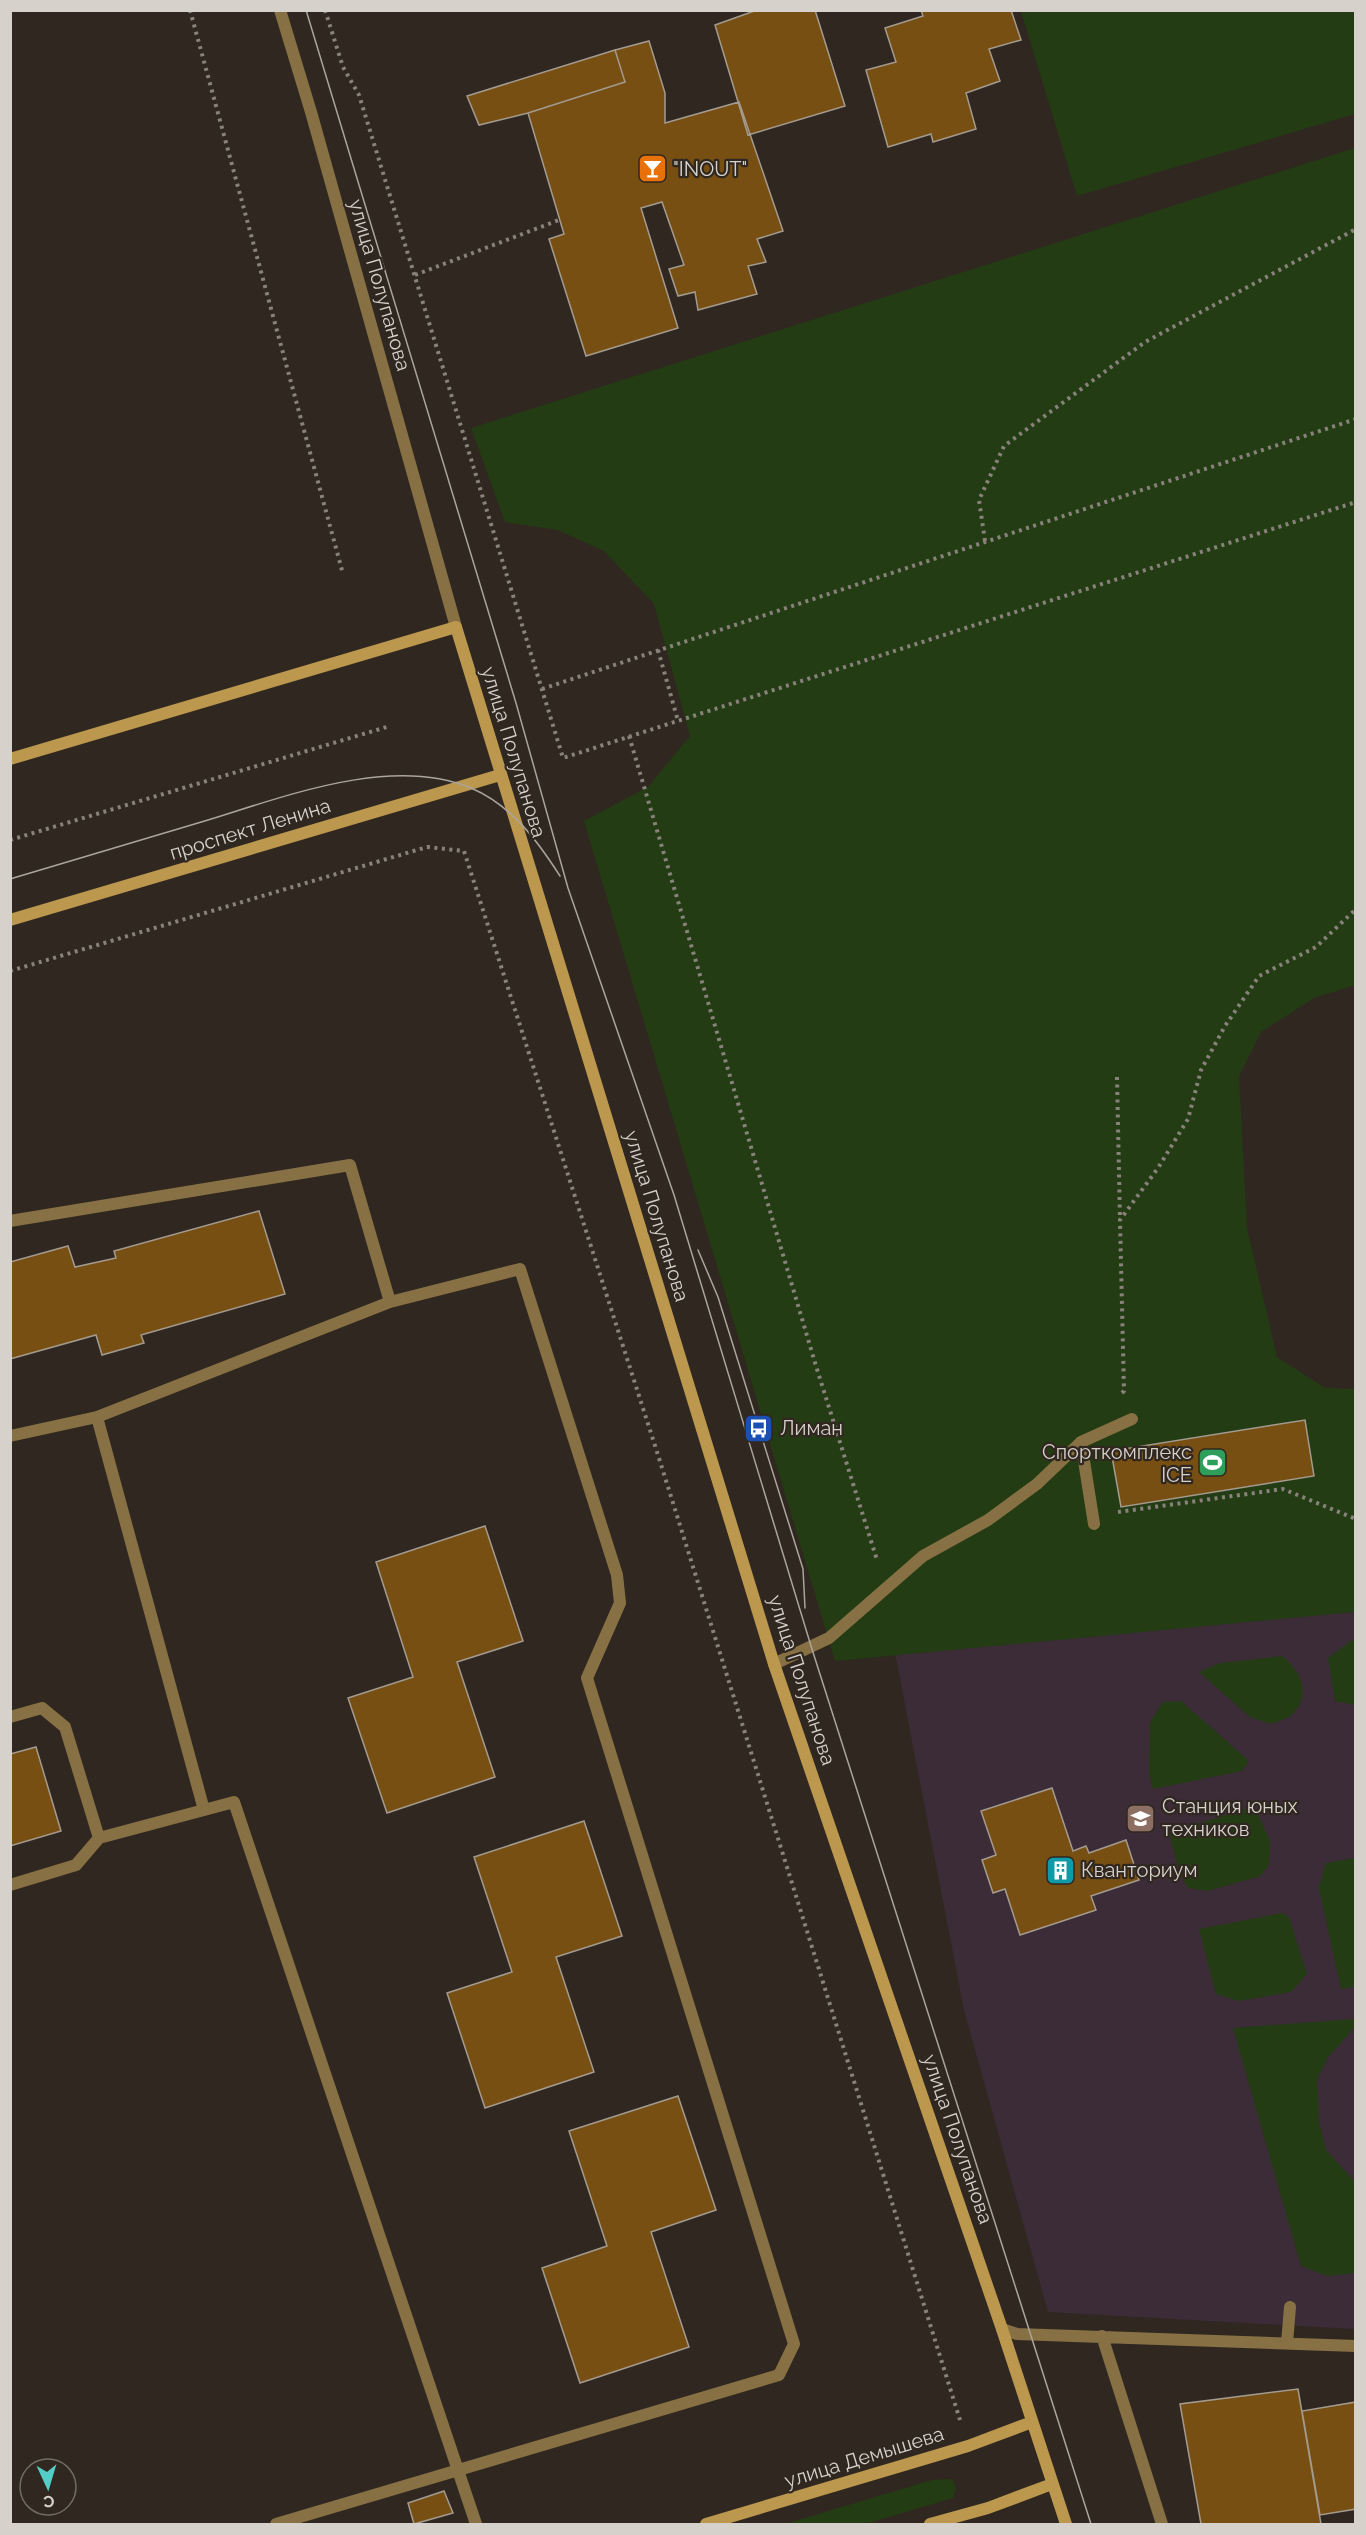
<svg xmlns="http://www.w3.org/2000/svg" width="1366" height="2535" viewBox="0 0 1366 2535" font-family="Raleway,sans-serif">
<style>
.education{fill:#3b2c37}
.green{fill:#233c14}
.building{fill:#774f12;stroke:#a49b90;stroke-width:1.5}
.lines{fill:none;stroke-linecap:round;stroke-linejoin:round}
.path{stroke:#88827b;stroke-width:4;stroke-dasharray:3 4.5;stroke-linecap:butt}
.lane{stroke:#877144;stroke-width:12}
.street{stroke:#877144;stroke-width:12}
.secondary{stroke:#bc984e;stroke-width:12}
.tram{stroke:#aaa49e;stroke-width:1.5}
.labels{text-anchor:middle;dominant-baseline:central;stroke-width:4.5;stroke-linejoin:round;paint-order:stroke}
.poi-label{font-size:20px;fill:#d6d1cb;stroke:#302820;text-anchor:start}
.street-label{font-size:20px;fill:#d6d1cb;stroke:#302820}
</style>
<rect width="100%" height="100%" fill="#302820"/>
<path class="education" d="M 1355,1593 L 1355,2329 L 1048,2312 L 964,2010 L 890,1627 Z"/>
<path class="green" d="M 1021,11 L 1355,11 L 1355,114 L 1077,196 Z
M 1355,148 L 1355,985 L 1314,998 L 1261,1032 L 1239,1076 L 1247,1228 L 1277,1357 L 1325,1388 L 1355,1389 L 1355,1612 L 835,1661 L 584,821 L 648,787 L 690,736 L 654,604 L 604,551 L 558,530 L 505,522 L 471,428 Z
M 1355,1638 L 1355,1705 L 1335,1701 L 1328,1658 Z
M 1282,1656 C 1302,1671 1313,1698 1289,1717 C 1284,1720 1276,1722 1271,1724 L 1250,1717 L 1199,1672 L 1220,1663 Z
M 1181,1701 L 1249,1761 L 1242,1771 L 1153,1789 L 1149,1773 L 1150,1722 L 1163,1702 Z
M 1254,1806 L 1270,1841 L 1269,1864 L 1261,1876 L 1207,1891 L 1188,1888 L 1180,1874 L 1169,1833 Z
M 1355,1858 L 1355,1987 L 1341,1989 L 1319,1888 L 1326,1863 Z
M 1282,1913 L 1289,1917 L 1307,1974 L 1291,1992 L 1238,2001 L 1216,1994 L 1199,1929 Z
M 1355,2019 L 1355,2027 L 1328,2057 L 1317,2080 L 1319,2122 L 1326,2150 L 1356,2183 L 1355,2273 L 1327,2276 L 1301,2266 L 1233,2028 Z
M 952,2479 L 956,2488 L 953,2498 L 865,2524 L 785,2524 L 932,2480 Z"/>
<path class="building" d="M 757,10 L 815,10 L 845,106 L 748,135 L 715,25 Z
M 921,10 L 1011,10 L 1021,40 L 989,49 L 1000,81 L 966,93 L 976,129 L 933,142 L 931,134 L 888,147 L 866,70 L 896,62 L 885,28 L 923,16 Z
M 649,41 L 665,93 L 665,123 L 739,102 L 783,231 L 757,239 L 766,262 L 748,266 L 757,294 L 698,310 L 695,292 L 678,296 L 669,269 L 684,265 L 662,202 L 641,208 L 678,328 L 586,356 L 549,239 L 564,234 L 528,113 L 625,82 L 615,50 Z
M 615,50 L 625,82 L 528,113 L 479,125 L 467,96 Z
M 259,1211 L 285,1294 L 141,1335 L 144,1343 L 102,1355 L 96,1335 L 10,1359 L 10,1262 L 68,1246 L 75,1267 L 116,1258 L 114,1251 Z
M 1305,1420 L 1314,1476 L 1121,1507 L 1111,1451 Z
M 485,1526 L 523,1641 L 457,1662 L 495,1777 L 387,1813 L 348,1698 L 413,1677 L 376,1562 Z
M 36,1747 L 61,1831 L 10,1846 L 10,1754 Z
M 1052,1788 L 1073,1851 L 1086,1846 L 1089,1853 L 1126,1840 L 1139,1880 L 1091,1896 L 1096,1910 L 1020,1935 L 1005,1889 L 993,1893 L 982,1860 L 996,1855 L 981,1811 Z
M 584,1821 L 622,1936 L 556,1957 L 594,2072 L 485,2108 L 447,1993 L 512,1972 L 474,1857 Z
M 678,2096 L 716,2210 L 651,2232 L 689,2347 L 580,2383 L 542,2268 L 607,2246 L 569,2131 Z
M 1298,2389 L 1321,2524 L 1201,2524 L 1180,2404 Z
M 1356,2402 L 1356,2509 L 1320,2515 L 1302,2411 Z
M 444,2491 L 453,2513 L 414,2524 L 408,2503 Z"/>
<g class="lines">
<path class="path" d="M 190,10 L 343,574
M 325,10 L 343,67 L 359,95 L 563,758 L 1356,502
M 415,275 L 559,220
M 985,541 L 979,500 L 1004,446 L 1145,342 L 1356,229
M 658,650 L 678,721
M 542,689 L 1356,419
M 629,736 L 816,1366 L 877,1560
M 10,840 L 390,726
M 10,971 L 427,847 L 464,851 L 658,1455 L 960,2420
M 1117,1077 L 1120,1220
M 1122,1393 L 1124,1391 L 1120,1220 L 1158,1168 L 1188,1119 L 1201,1070 L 1225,1026 L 1259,976 L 1316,947 L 1356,909
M 1118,1512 L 1283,1489 L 1356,1519"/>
<path class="lane" d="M 10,1221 L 350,1165 L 390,1302
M 97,1417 L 390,1302 L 520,1269 L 617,1575 L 620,1603 L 587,1678 L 794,2344 L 779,2375 L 276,2524
M 10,1436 L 97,1417 L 204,1810
M 1094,1524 L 1081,1442 L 1132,1419
M 774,1664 L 829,1638 L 923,1556 L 988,1520 L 1037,1484 L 1081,1442
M 10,1717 L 42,1708 L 65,1727 L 99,1838 L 234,1802 L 476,2524
M 10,1885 L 76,1865 L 99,1838
M 1002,2329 L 1017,2334 L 1356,2346
M 1102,2336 L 1162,2524
M 1287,2343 L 1290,2307"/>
<path class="street" d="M 280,10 L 311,112 L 456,627"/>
<path class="secondary" d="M 10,759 L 456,627 L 774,1664 L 1002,2329 L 1066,2524
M 10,920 L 500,775
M 706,2524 L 968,2446 L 1032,2422
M 930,2524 L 988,2508 L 1052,2484"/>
<path class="tram" d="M 306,10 L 516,703 L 568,888 L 674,1195 L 811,1646 L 1091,2524
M 10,879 C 73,860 135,842 198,823 C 279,799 388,754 471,788 C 511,805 537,840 560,876
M 698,1250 L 718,1297 L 803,1569 L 805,1608"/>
</g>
<defs>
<symbol id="bar-square" viewBox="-11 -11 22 22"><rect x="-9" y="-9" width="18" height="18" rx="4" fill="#e8710a" stroke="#302820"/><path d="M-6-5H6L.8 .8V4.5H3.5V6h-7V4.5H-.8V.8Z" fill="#fff"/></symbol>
<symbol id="bus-square" viewBox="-11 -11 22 22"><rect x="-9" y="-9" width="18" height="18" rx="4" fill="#1a4fb4" stroke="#302820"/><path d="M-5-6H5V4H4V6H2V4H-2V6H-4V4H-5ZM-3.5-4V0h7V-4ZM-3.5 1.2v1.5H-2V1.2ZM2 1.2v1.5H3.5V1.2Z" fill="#fff"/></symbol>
<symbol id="stadium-square" viewBox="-11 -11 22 22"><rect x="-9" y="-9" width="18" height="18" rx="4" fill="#2e9e5b" stroke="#302820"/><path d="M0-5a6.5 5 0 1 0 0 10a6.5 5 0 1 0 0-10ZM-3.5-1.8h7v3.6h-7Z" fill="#fff"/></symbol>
<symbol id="university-square" viewBox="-11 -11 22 22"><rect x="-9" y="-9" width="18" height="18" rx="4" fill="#8d6e63" stroke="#302820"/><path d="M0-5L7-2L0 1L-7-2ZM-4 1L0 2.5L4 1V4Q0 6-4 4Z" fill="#fff"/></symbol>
<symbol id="building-square" viewBox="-11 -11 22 22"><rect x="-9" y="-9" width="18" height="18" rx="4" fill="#0f9aa8" stroke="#302820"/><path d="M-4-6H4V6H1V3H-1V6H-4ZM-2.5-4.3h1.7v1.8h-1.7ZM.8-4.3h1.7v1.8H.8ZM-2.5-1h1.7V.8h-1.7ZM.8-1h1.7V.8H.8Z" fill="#fff"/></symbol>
</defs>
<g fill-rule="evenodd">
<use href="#bar-square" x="636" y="152" width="33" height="33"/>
<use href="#bus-square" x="742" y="1412" width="33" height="33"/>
<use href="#stadium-square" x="1196" y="1446" width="33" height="33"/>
<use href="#university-square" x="1124" y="1802" width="33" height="33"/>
<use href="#building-square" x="1044" y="1854" width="33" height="33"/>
</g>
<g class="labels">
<g class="poi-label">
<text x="673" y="169">"INOUT"</text>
<text x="780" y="1428">Лиман</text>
<text x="1192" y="1452" text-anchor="end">Спорткомплекс<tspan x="1192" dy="23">ICE</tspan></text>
<text x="1162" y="1806">Станция юных<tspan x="1162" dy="23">техников</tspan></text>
<text x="1081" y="1870">Кванториум</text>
</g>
<g class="street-label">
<text transform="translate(380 285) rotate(74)">улица Полупанова</text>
<text transform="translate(514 752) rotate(73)">улица Полупанова</text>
<text transform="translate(250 829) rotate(-17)">проспект Ленина</text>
<text transform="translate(657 1216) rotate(73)">улица Полупанова</text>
<text transform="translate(802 1680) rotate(72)">улица Полупанова</text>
<text transform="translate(958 2139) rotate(71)">улица Полупанова</text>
<text transform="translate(864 2457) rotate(-17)">улица Демышева</text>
</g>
</g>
<rect width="1366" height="2535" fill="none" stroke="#d6d1cb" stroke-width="24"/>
<g transform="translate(48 2487) rotate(176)"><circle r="28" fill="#302820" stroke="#726c64" stroke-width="1.5"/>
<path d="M0-4.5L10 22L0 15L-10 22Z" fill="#54cdc7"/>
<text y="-9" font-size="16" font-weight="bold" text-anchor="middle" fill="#d6d1cb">С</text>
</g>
</svg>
